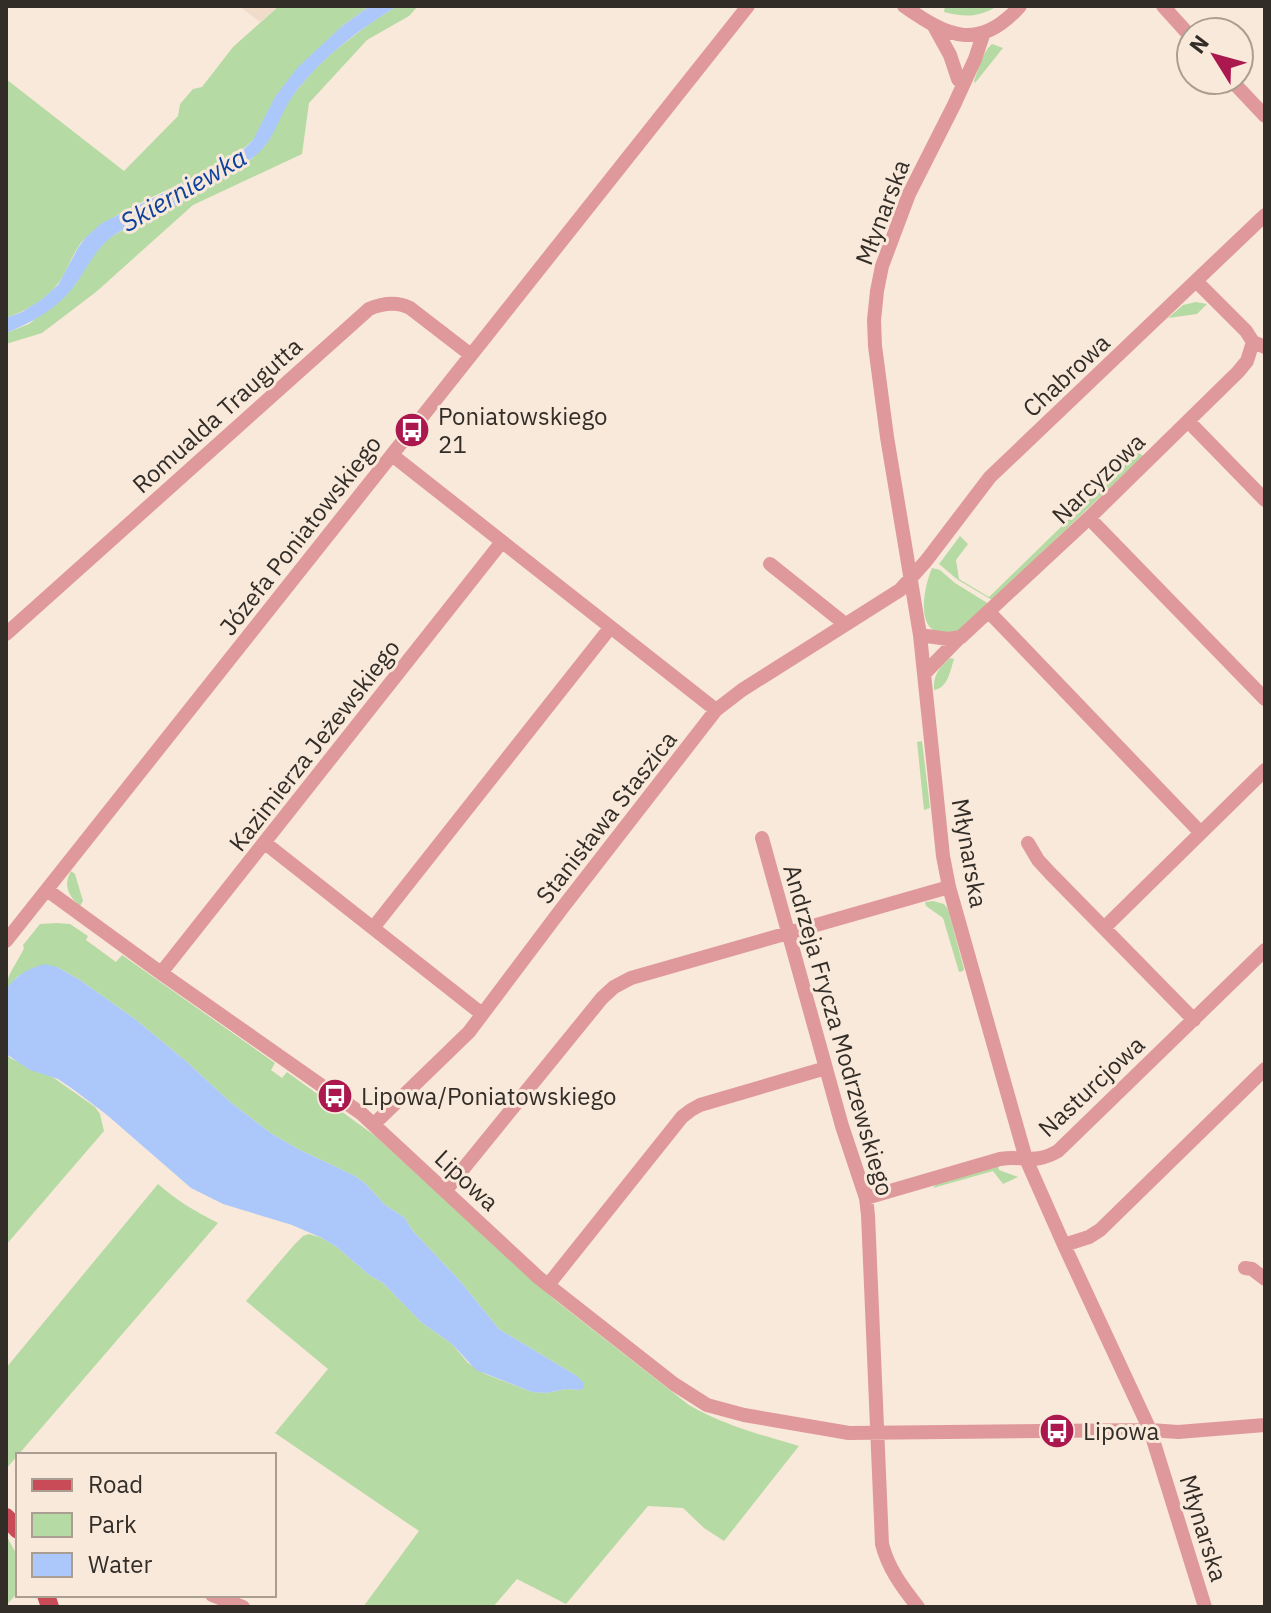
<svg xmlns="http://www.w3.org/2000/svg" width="1271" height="1613" viewBox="0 0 1271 1613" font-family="'IBM Plex Sans',sans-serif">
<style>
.built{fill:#f1dcc9}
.green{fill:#b6daa4}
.water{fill:#acc8fa}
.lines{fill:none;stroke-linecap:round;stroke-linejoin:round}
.minor{stroke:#e0999b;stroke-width:14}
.major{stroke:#c84b57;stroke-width:18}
.labels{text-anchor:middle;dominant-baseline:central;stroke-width:6;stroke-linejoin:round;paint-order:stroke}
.street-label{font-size:24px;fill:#332d28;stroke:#f9e9db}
.poi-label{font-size:24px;fill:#332d28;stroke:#f9e9db;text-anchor:start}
.water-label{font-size:26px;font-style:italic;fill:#0e429d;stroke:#f9e9db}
</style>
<rect width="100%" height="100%" fill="#f9e9db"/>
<path class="built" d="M 239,6 L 279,6 L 260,22 Z"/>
<path class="green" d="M 279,6 L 370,6 L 342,26 L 334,35 L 253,140 C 234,159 210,169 186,181 C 153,197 118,211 90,234 C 73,247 69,270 57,285 C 44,301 25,311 6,318 L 6,79 L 124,171 L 178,116 L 180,104 L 193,89 L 202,87 L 233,47 Z
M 397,6 L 418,6 L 409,16 L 367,40 L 309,103 L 302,154 L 193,205 L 96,292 L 42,333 L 6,344 L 6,333 L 29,324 L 75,285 L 93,255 L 108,239 L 124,229 L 215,183 L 253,158 L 293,95 L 312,72 L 333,52 L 372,22 Z
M 945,6 L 997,6 C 979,18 964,17 944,12 Z
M 992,44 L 1003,48 L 975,83 L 974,81 C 979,69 982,52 992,44 Z
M 1196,302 L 1207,304 L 1197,314 L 1168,318 L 1183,305 Z
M 1138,452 L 1143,456 L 992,600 L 958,580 L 939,564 L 960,536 L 968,544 L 956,560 L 959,579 L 989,597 Z
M 932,568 L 940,570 L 955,583 L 989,604 C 980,611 963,630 953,633 C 913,640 923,589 932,568 Z
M 950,658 L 954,659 C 950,671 948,688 934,690 C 933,675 939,668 950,658 Z
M 922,741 L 930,808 L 924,810 L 917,742 Z
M 71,871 L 75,874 L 83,901 L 80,906 C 68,896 63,885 71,871 Z
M 933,901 L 944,904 L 948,909 L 964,969 L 963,971 L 959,972 L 943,918 L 926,906 L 925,902 Z
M 57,923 L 70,924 L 88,936 L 86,940 L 116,962 L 122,955 L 275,1063 L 271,1070 L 282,1078 L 287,1072 L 374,1135 L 555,1300 L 689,1405 C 723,1425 762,1435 799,1446 L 724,1541 L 704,1528 L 683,1508 L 648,1506 L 566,1604 L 517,1579 L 493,1607 L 363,1607 L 419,1531 L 275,1433 L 328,1369 L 246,1301 L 294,1245 L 303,1236 L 309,1234 L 322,1238 L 338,1248 L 369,1275 L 383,1283 L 421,1322 L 452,1344 L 468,1363 L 485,1374 L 532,1392 L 546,1393 L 567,1389 L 581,1390 L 577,1376 L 499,1329 L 460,1281 L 412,1230 L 405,1218 L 384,1204 L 366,1184 L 355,1176 L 298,1149 L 272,1134 L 229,1101 L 187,1062 L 135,1019 L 80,980 L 57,967 L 18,976 L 6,989 C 6,975 18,962 24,948 L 23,945 L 40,924 Z
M 6,1054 L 10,1058 L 54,1078 L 95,1107 L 100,1114 L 104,1131 L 6,1245 Z
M 998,1165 L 999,1170 L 1018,1177 L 1003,1184 L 993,1171 L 933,1188 L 937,1183 Z
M 158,1184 C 176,1200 196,1212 218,1223 L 6,1469 L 6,1368 Z
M 6,1535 L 18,1557 L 18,1592 L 6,1606 Z"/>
<path class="water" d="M 370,6 L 397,6 C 359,30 322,57 295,93 C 280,112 275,140 256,155 C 230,177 198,194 167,209 C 148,218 124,226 108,240 C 93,253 86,270 75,285 C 57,309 33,322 6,333 L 6,318 L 22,312 L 41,300 L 58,285 L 78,248 L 86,237 L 102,223 L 210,170 L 243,150 L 253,140 L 275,97 L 297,68 L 342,26 Z
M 45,964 L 57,967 L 80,980 L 135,1019 L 187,1062 L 229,1101 L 272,1134 L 298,1149 L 355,1176 L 366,1184 L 384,1204 L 405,1218 L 412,1230 L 460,1281 L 499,1329 L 577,1376 L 584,1383 L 584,1387 L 581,1390 L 567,1389 L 546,1393 L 532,1392 L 476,1370 L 452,1344 L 421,1322 L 383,1283 L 369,1275 L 338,1248 L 322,1238 L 292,1225 L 223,1204 L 191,1188 L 107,1115 L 74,1090 L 58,1079 L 30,1070 L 6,1054 L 6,989 C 17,975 28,968 45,964 Z"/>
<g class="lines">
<path class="minor" d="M 904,6 C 948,37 979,52 1020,6
M 1163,6 L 1191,37
M 934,26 L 950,55 L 958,79 L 963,85
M 984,32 L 975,59 L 954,105 L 909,194 L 882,266 L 877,291 L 874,320 L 875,346 L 887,437 L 920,635 L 943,856 L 949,887 L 1026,1159 L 1064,1245 L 1150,1430 L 1205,1607
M 1231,80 L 1265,116
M 1196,281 L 1246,331 L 1253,342 L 1265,347
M 1188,421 L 1265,500
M 392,455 L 716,710
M 1089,518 L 1265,699
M 770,564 L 845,624
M 989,612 L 1201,833
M 6,634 L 369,309 C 383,303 396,301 410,308 L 471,355
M 920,635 L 948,639 L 961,637 L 1089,518 L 1238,372 L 1247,361 L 1253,342
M 924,674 L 960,637
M 762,838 L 842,1126 L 866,1198 L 868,1215 L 882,1544 C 888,1568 902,1587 918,1607
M 265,843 L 482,1014
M 1028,843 L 1038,860 L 1050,873 L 1194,1020
M 47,890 L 161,973 L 362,1114 L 539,1278 L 674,1384 L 707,1405 L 744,1415 L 849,1433 L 1150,1430 L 1178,1432 L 1265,1425
M 373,928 L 610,628
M 1104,928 L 1265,770
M 6,941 L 748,6
M 161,973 L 501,543
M 374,1124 L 469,1032 L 563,907 L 716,710 L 742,690 L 900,590 L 926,561 L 990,477 L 1265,215
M 446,1190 L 602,998 L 614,987 L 631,978 L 949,887
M 866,1198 L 1000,1159 C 1025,1155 1034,1165 1058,1151 L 1265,950
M 1064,1245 L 1089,1237 L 1100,1230 L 1265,1069
M 1245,1268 L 1252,1269 L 1265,1279
M 548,1285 L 682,1117 L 691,1110 L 700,1105 L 826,1068
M 212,1595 L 243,1607"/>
<path class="major" d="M 6,1517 L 18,1530
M 46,1595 L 50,1607"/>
</g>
<defs>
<symbol id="bus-disc" viewBox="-11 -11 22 22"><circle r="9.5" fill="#aa184e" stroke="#f9e9db"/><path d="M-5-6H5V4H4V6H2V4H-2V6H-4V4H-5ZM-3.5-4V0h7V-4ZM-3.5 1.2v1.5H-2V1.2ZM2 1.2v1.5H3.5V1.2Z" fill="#fff"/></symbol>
</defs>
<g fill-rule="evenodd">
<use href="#bus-disc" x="392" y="410" width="40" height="40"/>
<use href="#bus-disc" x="315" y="1076" width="40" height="40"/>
<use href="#bus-disc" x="1037" y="1411" width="40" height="40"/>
</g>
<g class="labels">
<g class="street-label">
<text transform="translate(882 212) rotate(-69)">Młynarska</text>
<text transform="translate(1066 375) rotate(-43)">Chabrowa</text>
<text transform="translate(217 415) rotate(-42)">Romualda Traugutta</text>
<text transform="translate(1098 478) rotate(-44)">Narcyzowa</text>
<text transform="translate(300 535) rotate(-52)">Józefa Poniatowskiego</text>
<text transform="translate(314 745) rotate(-52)">Kazimierza Jeżewskiego</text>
<text transform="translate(606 817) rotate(-52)">Stanisława Staszica</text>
<text transform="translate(970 853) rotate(80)">Młynarska</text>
<text transform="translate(839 1030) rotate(74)">Andrzeja Frycza Modrzewskiego</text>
<text transform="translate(1091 1086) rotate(-43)">Nasturcjowa</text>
<text transform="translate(467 1180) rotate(43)">Lipowa</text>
<text transform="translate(1204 1528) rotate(73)">Młynarska</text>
</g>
<g class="poi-label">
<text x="438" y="416">Poniatowskiego<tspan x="438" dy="28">21</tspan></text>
<text x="361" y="1096">Lipowa/Poniatowskiego</text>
<text x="1083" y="1431">Lipowa</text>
</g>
<g class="water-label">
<text transform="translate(183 189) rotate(-30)">Skierniewka</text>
</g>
</g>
<rect width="1271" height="1613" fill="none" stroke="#332d28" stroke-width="16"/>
<rect x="16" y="1453" width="260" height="144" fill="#f9e9db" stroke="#aa9e93" stroke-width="2"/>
<rect x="32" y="1479" width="40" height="12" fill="#c84b57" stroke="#aa9e93" stroke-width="2"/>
<text x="88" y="1493" font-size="24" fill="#332d28">Road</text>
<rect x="32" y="1513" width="40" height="24" fill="#b6daa4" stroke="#aa9e93" stroke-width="2"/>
<text x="88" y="1533" font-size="24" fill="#332d28">Park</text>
<rect x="32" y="1553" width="40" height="24" fill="#acc8fa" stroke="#aa9e93" stroke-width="2"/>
<text x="88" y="1573" font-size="24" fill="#332d28">Water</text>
<g transform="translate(1215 56) rotate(307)"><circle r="38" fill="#f9e9db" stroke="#aa9e93" stroke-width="2"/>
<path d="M0-6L14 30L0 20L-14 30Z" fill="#aa184e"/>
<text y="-12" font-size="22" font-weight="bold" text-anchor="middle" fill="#332d28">N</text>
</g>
</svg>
